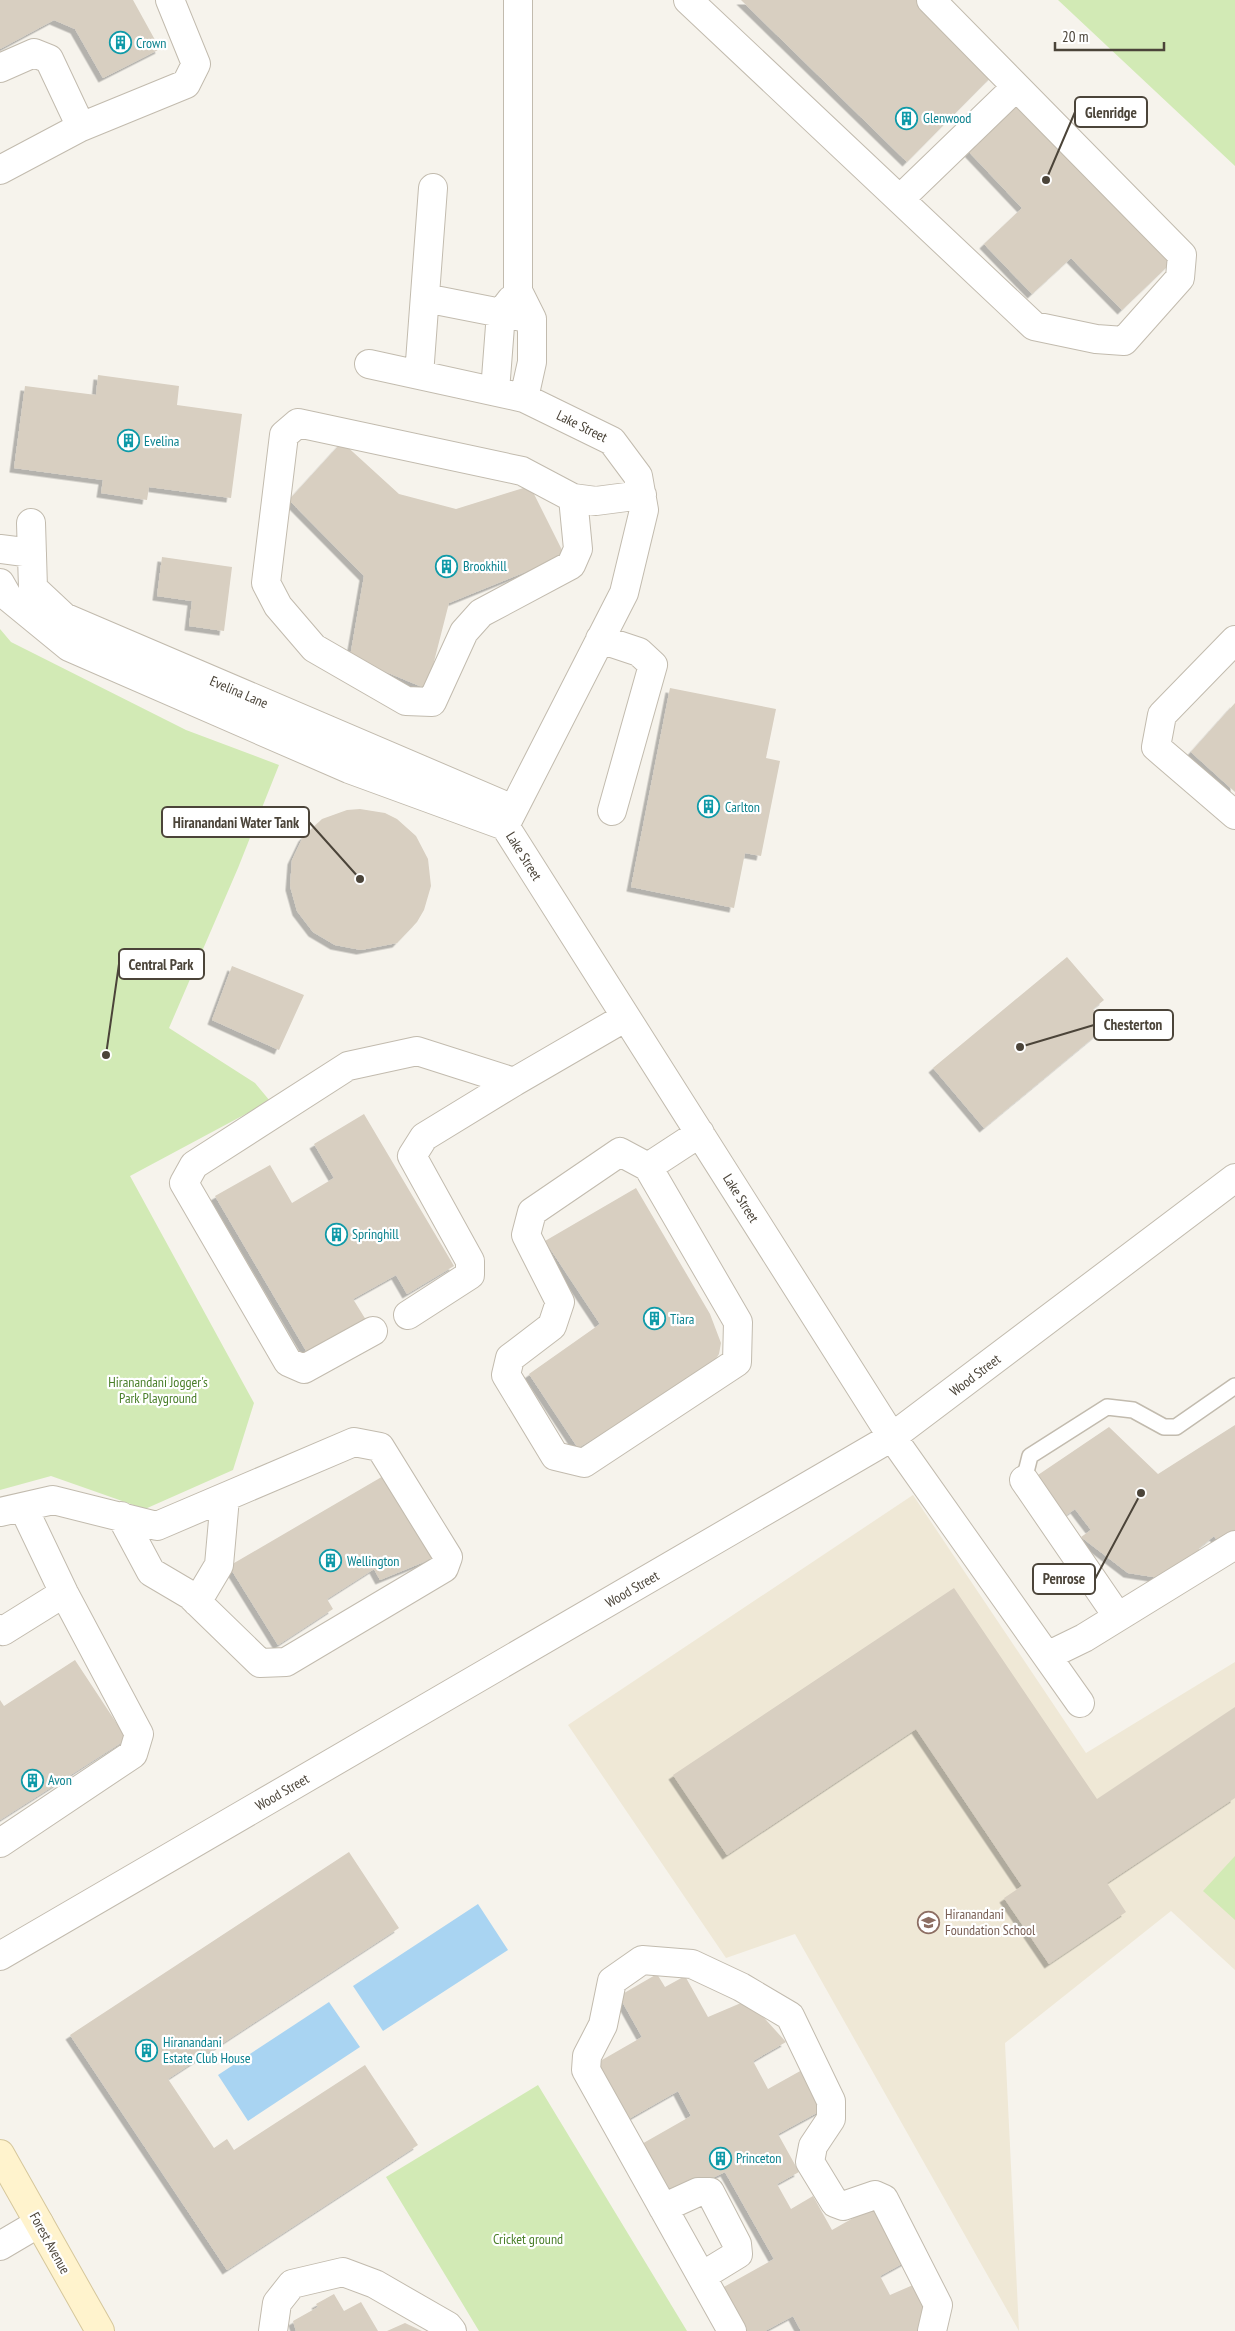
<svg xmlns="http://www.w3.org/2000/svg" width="1235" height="2331" viewBox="0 0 1235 2331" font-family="'PT Sans Narrow',sans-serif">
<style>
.education{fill:#efe8d6}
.green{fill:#d2eab5}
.water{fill:#a9d4f2}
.building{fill:#d8cfc1;filter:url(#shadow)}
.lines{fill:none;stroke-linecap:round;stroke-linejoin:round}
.lane-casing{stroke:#c2bbae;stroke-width:18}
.street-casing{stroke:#c2bbae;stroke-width:30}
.secondary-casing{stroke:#d6c79b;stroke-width:30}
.lane{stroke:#fff;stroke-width:15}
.street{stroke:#fff;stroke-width:28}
.secondary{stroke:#fff3cd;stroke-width:28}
.labels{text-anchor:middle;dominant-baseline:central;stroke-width:4.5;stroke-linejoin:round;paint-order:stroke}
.culture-label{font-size:14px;fill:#0d838f;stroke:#fff;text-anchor:start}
.street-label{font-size:14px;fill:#4b4439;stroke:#fff}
.park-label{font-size:14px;fill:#4a7f2a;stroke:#fff}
.education-label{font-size:14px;fill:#785e54;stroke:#fff;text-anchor:start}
.leader{fill:none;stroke:#4b4439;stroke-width:2}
.callout-dot{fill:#4b4439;stroke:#fff;stroke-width:2}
.callout{fill:#fff;stroke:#4b4439;stroke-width:2}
.callout-label{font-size:15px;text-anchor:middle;font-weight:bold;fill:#4b4439}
</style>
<defs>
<filter id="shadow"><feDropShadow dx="-4.5" dy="4.5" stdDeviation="0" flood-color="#0004"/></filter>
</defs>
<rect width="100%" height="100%" fill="#f6f3ec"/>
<path class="education" d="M 913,1495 L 1086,1753 L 1235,1662 L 1235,1970 L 1171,1911 L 1005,2043 L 1019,2331 L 795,1934 L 726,1958 L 568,1725 Z"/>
<path class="green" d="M 1058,0 L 1235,0 L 1235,166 Z
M 0,629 L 11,642 L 186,730 L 279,765 L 238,868 L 169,1028 L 255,1083 L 270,1101 L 130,1176 L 254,1403 L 233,1470 L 145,1509 L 51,1476 L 0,1490 Z
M 1235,1856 L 1235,1920 L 1203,1891 Z
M 538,2085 L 687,2331 L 479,2331 L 386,2177 Z"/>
<path class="water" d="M 478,1904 L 508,1950 L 383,2031 L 353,1986 Z
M 329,2002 L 360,2047 L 248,2121 L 218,2075 Z"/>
<path class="building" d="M 0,0 L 133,0 L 160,49 L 103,78 L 75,29 L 54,20 L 0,49 Z
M 741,0 L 919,0 L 994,74 L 907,162 Z
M 1021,102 L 1173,261 L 1122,310 L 1071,258 L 1032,294 L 984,244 L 1022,208 L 969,152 Z
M 98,375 L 179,386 L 177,405 L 242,414 L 231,498 L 149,487 L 147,500 L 101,493 L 103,480 L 14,468 L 25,386 L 96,395 Z
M 342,442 L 399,494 L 456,509 L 530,486 L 565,556 L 449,603 L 427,689 L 350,657 L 364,576 L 289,500 Z
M 162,557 L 232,567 L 224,631 L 189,626 L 192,601 L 157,596 Z
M 670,688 L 776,709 L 766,758 L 780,761 L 761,856 L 745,853 L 734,908 L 631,887 Z
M 1235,703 L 1235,792 L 1191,752 Z
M 360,809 L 385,813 L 397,819 L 416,836 L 428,859 L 431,886 L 424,910 L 417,922 L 397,943 L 361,950 L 335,945 L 313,932 L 297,911 L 290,886 L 292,860 L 303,837 L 322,819 L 347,810 Z
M 1067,957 L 1104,1000 L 1093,1009 L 1107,1026 L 984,1128 L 933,1068 Z
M 232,966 L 304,995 L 279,1050 L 212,1020 Z
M 364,1114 L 454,1266 L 407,1294 L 396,1275 L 353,1299 L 366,1320 L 308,1354 L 215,1196 L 270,1165 L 292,1203 L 334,1178 L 314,1144 Z
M 636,1188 L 710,1314 L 721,1343 L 719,1354 L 714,1362 L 686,1383 L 578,1448 L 529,1374 L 600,1324 L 545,1241 Z
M 1235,1425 L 1235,1533 L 1220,1544 L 1214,1536 L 1199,1548 L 1202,1561 L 1172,1580 L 1128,1573 L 1081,1537 L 1091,1530 L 1075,1509 L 1065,1516 L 1035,1477 L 1109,1427 L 1158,1474 Z
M 385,1475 L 436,1557 L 380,1580 L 374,1569 L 327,1599 L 333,1609 L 278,1645 L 229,1566 Z
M 954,1588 L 1097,1799 L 1235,1707 L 1235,1798 L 1107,1883 L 1126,1912 L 1049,1964 L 1004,1898 L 1022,1886 L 916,1729 L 727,1855 L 673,1775 Z
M 75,1660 L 127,1739 L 0,1820 L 0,1700 L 4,1706 Z
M 349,1852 L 399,1928 L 168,2079 L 214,2148 L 227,2139 L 234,2150 L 365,2065 L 418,2145 L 227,2270 L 70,2035 Z
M 657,1974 L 665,1987 L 685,1976 L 708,2017 L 748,2000 L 786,2042 L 753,2061 L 768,2089 L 802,2070 L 824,2109 L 778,2134 L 799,2172 L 777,2184 L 791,2209 L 813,2196 L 832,2230 L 878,2204 L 909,2260 L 880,2276 L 890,2295 L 913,2285 L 931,2321 L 921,2331 L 801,2331 L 793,2316 L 765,2331 L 746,2331 L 722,2288 L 774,2259 L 725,2172 L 672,2197 L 640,2145 L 691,2116 L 678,2091 L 627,2120 L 595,2064 L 642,2037 L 619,1996 Z
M 334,2294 L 344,2311 L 361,2302 L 378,2331 L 296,2331 L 293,2321 L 318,2307 L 316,2304 Z
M 405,2323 L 422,2331 L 387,2331 Z"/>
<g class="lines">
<defs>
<path id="lane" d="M 1024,1480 L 1030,1456 L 1107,1407 L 1133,1410 L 1164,1427 L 1176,1427 L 1235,1386"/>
<path id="street" d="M 518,0 L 518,291 L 532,319 L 532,362 L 524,398
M 688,0 L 1034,326 L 1096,339 L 1124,341 L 1180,278 L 1182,255 L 931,0
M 0,68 L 34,53 L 49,59 L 81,127
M 0,170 L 81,127 L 186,84 L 196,64 L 170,0
M 900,199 L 1016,87
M 425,298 L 532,319
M 369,364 L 524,398 L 612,441 L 638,476 L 644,510 L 624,593 L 505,826 L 892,1437 L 1080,1703
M 419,375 L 433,188
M 495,391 L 501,313 L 511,300
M 573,498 L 578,549 L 571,565 L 481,613 L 464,632 L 432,702 L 406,701 L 314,648 L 278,606 L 266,583 L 284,435 L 298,423 L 522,471 L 573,498 L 596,501 L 642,495
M 31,523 L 33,588 L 64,617 L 513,809
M 0,549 L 32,553
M 0,583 L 8,597 L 69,647 L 349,769 L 505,826
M 600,639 L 639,652 L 653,665 L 612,811
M 1235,640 L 1162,715 L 1156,747 L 1235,815
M 648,1167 L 620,1152 L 532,1212 L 526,1235 L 560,1302 L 552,1326 L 510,1358 L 506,1375 L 555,1456 L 584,1463 L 737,1362 L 738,1322 L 648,1167 L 700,1133
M 408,1315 L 470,1275 L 470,1261 L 412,1156 L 424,1137 L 514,1082 L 626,1017
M 373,1331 L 304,1369 L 288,1362 L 184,1183 L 194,1165 L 348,1066 L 417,1051 L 514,1082
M 1024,1480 L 1118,1617
M 0,1512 L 53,1500 L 157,1526 L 354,1442 L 380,1447 L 448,1557 L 444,1568 L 286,1662 L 260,1663 L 190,1595 L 151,1572 L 121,1516
M 197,1602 L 219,1565 L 225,1498
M 0,1629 L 3,1631 L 64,1593
M 1047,1656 L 1084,1638 L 1235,1545
M 0,1843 L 133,1754 L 139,1734 L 64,1593 L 23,1507
M 0,1956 L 892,1437 L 1235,1178
M 663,2208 L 698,2192 L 710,2192 L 737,2244 L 738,2254 L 702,2276
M 0,2246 L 39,2223
M 273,2331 L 277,2303 L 292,2284 L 343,2272 L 375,2284 L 448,2326 L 452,2331
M 732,2331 L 586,2070 L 587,2056 L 603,2025 L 612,1981 L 642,1960 L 692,1964 L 741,1987 L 790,2016 L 831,2101 L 831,2119 L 813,2146 L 810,2162 L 835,2203 L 843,2206 L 875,2195 L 884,2199 L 938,2305 L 932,2331"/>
<path id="secondary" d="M 0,2154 L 100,2331"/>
</defs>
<use href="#lane" class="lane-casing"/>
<use href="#street" class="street-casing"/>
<use href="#secondary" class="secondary-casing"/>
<use href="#lane" class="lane"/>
<use href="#street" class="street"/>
<use href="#secondary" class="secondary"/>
</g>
<defs>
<symbol id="building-ring" viewBox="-11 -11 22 22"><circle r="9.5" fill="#fff" stroke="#0f9aa8" stroke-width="1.5"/><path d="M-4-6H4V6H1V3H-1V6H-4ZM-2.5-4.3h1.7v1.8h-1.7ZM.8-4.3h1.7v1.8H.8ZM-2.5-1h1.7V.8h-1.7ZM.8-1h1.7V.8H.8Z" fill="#0f9aa8"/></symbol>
<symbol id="school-ring" viewBox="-11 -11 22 22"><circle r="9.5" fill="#fff" stroke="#8d6e63" stroke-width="1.5"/><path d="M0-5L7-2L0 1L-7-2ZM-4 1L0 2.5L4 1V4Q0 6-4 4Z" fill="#8d6e63"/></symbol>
</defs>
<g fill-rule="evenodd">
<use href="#building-ring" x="108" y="30" width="25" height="25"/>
<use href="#building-ring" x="894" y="106" width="25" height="25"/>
<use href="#building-ring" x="116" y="428" width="25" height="25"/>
<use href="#building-ring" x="434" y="554" width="25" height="25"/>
<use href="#building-ring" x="696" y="794" width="25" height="25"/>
<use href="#building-ring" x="324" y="1222" width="25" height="25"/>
<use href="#building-ring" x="642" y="1306" width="25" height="25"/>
<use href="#building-ring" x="318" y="1548" width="25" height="25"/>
<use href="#building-ring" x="20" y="1768" width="25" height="25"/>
<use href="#school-ring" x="916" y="1910" width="25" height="25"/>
<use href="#building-ring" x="134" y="2038" width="25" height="25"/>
<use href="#building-ring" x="708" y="2146" width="25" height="25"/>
</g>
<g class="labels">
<g class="culture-label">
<text x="136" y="43">Crown</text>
<text x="923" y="118">Glenwood</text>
<text x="144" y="441">Evelina</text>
<text x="463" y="566">Brookhill</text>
<text x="725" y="807">Carlton</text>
<text x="352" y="1234">Springhill</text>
<text x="670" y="1319">Tiara</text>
<text x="347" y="1561">Wellington</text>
<text x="48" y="1780">Avon</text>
<text x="163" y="2042">Hiranandani<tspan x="163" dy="16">Estate Club House</tspan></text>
<text x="736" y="2158">Princeton</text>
</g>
<g class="street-label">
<text transform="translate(582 426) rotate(26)">Lake Street</text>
<text transform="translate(239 692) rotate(23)">Evelina Lane</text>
<text transform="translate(524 856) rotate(58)">Lake Street</text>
<text transform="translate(741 1198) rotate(58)">Lake Street</text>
<text transform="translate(975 1375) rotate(-37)">Wood Street</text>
<text transform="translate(632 1589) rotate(-30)">Wood Street</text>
<text transform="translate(282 1792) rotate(-30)">Wood Street</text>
<text transform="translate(50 2243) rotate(61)">Forest Avenue</text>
</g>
<g class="park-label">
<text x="158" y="1382">Hiranandani Jogger's<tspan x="158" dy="16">Park Playground</tspan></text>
<text x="528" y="2239">Cricket ground</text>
</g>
<g class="education-label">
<text x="945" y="1914">Hiranandani<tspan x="945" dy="16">Foundation School</tspan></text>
</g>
</g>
<path class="leader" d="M1046 180L1075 112M360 879L309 822M106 1055L119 964M1020 1047L1094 1025M1141 1493L1095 1579"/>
<g class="callout-dot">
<circle cx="1046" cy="180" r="5"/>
<circle cx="360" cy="879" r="5"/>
<circle cx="106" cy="1055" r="5"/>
<circle cx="1020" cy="1047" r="5"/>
<circle cx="1141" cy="1493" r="5"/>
</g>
<g class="callout">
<rect x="1075" y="97" width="72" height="30" rx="5"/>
<rect x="162" y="807" width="147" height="30" rx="5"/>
<rect x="119" y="949" width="85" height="30" rx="5"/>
<rect x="1094" y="1010" width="79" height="30" rx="5"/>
<rect x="1033" y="1564" width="62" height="30" rx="5"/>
</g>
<g class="callout-label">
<text x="1111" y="118">Glenridge</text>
<text x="236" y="828">Hiranandani Water Tank</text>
<text x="161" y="970">Central Park</text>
<text x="1133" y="1030">Chesterton</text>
<text x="1064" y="1584">Penrose</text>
</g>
<path d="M1055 42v8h109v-8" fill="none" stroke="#4b4439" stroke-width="2.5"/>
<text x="1062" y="42" font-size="15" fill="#4b4439" stroke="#ffffff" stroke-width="4" paint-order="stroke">20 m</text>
</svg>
